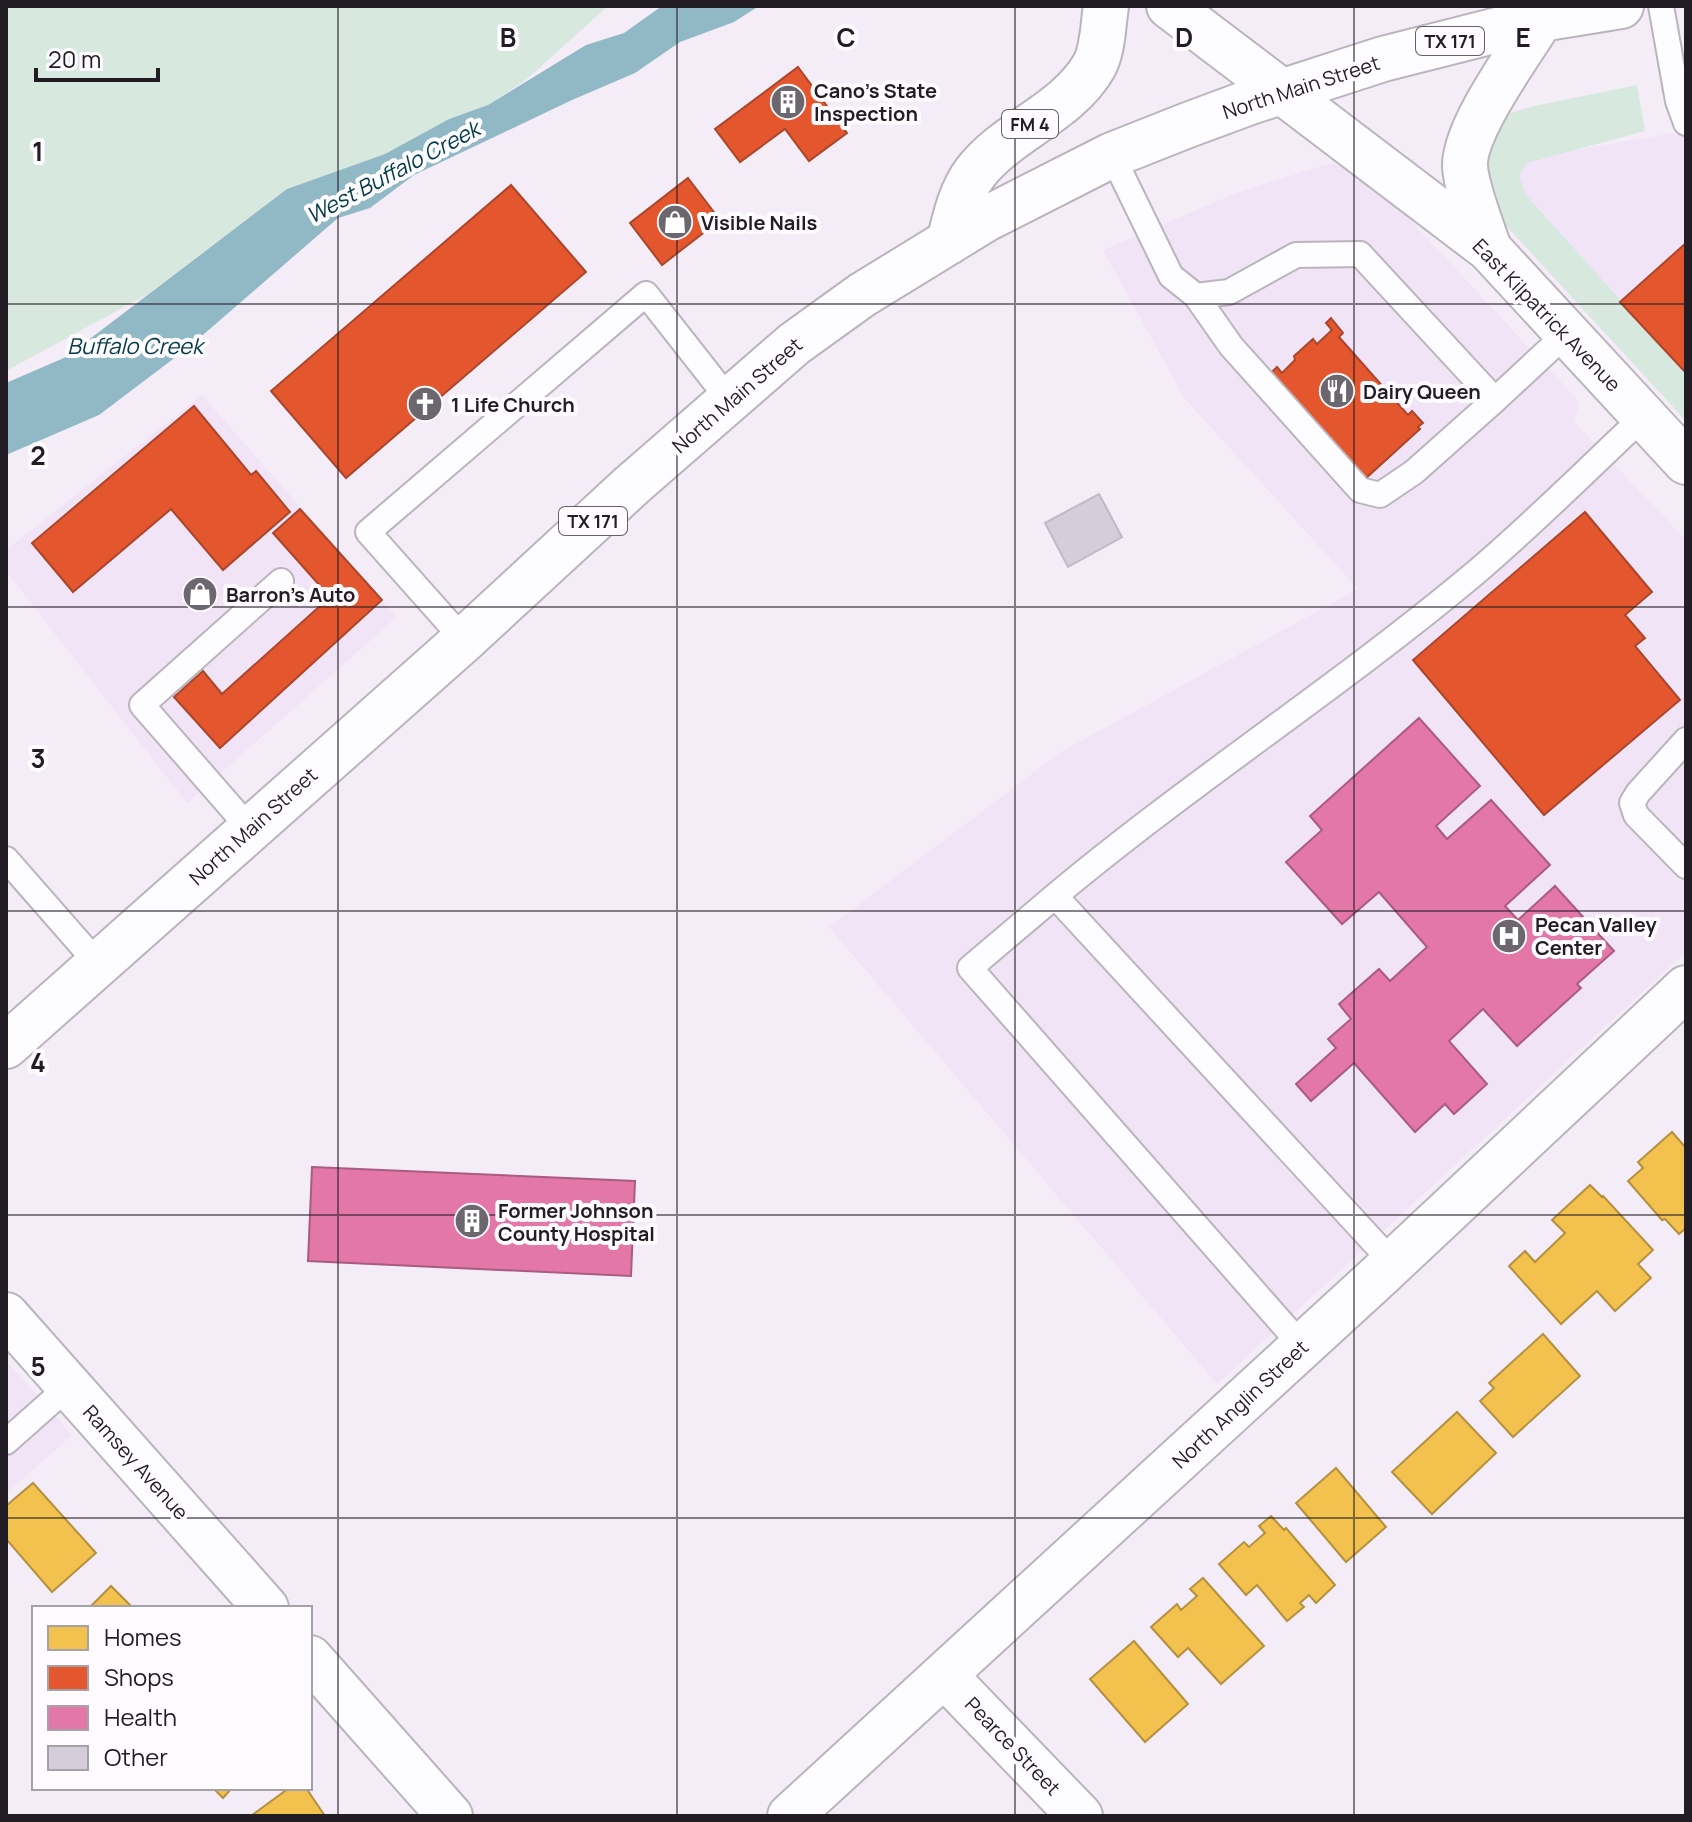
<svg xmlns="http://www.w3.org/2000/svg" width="1692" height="1822" viewBox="0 0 1692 1822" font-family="Manrope,sans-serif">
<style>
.built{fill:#f1e4f6}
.green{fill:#d7e8de}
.water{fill:#91b8c5}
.homes{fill:#f2c14e;stroke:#b49041;stroke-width:2}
.shops{fill:#e4572e;stroke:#aa462b;stroke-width:2}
.health{fill:#e377a8;stroke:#a95c80;stroke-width:2}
.building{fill:#d6cdda;stroke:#bfbac2;stroke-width:2}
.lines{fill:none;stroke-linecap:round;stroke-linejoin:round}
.lane-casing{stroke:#bab5bd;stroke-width:28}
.street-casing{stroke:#bab5bd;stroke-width:48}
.secondary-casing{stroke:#bab5bd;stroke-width:48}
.primary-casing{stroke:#bab5bd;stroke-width:48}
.lane{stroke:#fdfcfe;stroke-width:24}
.street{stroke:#fdfcfe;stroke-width:44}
.secondary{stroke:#fdfcfe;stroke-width:44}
.primary{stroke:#fdfcfe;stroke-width:44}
.grid{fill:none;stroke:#221d24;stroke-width:2;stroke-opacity:0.55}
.labels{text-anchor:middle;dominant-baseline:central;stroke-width:8;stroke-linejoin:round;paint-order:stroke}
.shield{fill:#fdfbfe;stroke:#646065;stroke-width:2}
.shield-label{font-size:18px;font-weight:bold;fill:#221d24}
.street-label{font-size:20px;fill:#221d24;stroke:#fdfbfe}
.poi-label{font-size:20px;font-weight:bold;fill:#221d24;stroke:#fdfbfe;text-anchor:start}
.water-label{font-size:22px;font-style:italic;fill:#023b46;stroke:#fdfbfe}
.grid-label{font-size:26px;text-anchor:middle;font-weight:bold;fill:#221d24;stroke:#fdfbfe;stroke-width:8;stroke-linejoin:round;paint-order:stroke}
</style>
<rect width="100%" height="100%" fill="#f4edf7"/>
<path class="built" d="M 1686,131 L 1686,421 L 1491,210 L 1514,160 Z
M 1327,164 L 1343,164 L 1385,193 L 1576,398 L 1579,406 L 1574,422 L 1686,540 L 1686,952 L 1217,1384 L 829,927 L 1061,752 L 1358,589 L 1185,399 L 1103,250 L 1236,193 Z
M 202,395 L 397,617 L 187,803 L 6,571 L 6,550 Z
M 6,1361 L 72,1435 L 6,1494 Z"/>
<path class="green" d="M 6,6 L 608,6 L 527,79 L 488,105 L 449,119 L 385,154 L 287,189 L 148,294 L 6,371 Z
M 1637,85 L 1645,131 L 1527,163 L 1519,176 L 1526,195 L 1686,373 L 1686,421 L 1489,207 L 1485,149 L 1496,121 L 1507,114 L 1534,106 Z"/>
<path class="water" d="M 662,6 L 759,6 L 734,22 L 680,42 L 635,73 L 572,100 L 414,175 L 370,208 L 338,218 L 189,347 L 99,415 L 6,455 L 6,383 L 66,357 L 287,189 L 385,154 L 449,119 L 488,105 L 586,45 L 624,33 Z"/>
<path class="homes" d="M 1672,1132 L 1686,1148 L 1686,1228 L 1679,1234 L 1665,1219 L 1662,1220 L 1628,1181 L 1643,1168 L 1638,1162 Z
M 1590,1185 L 1602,1197 L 1603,1196 L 1653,1250 L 1638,1264 L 1651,1278 L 1615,1311 L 1597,1291 L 1561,1324 L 1509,1266 L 1525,1251 L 1535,1262 L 1565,1233 L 1552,1220 Z
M 1543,1334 L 1580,1376 L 1513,1437 L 1480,1401 L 1494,1388 L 1489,1383 Z
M 1457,1412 L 1496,1453 L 1432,1514 L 1392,1472 Z
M 1336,1468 L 1386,1527 L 1346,1562 L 1296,1503 Z
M 33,1483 L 96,1553 L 52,1592 L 6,1539 L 6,1506 Z
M 1271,1516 L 1284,1530 L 1286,1528 L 1335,1585 L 1316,1603 L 1309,1595 L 1300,1603 L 1304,1607 L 1287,1621 L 1257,1585 L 1246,1595 L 1219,1564 L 1244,1542 L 1249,1547 L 1265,1533 L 1259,1526 Z
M 1203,1578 L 1264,1646 L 1221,1684 L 1188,1648 L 1178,1657 L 1151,1627 L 1177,1604 L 1181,1610 L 1197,1596 L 1190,1589 Z
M 111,1586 L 133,1608 L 89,1608 Z
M 1134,1641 L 1188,1704 L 1145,1742 L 1090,1679 Z
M 213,1788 L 232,1788 L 223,1798 Z
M 289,1788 L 306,1788 L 325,1816 L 251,1816 Z"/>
<path class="shops" d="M 798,67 L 847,133 L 809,161 L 785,129 L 740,162 L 715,129 Z
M 688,178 L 720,220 L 662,265 L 630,223 Z
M 511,185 L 586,272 L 346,478 L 271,391 Z
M 1686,243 L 1686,373 L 1620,302 Z
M 1331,318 L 1343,333 L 1339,337 L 1408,415 L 1412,411 L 1423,423 L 1418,427 L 1420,429 L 1365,479 L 1299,410 L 1304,408 L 1271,373 L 1277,367 L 1282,373 L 1295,360 L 1294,356 L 1313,339 L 1317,344 L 1332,330 L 1326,323 Z
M 194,406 L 251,475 L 256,471 L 290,512 L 223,570 L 171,509 L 73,592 L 32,543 Z
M 300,509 L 382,600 L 220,748 L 174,697 L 203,671 L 222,694 L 330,597 L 273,533 Z
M 1585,512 L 1652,592 L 1625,615 L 1645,638 L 1635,646 L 1680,700 L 1544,815 L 1413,660 Z"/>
<path class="health" d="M 1419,718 L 1480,786 L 1436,826 L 1447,839 L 1491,800 L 1550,865 L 1505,906 L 1518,920 L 1555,886 L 1614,951 L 1577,984 L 1581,988 L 1517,1046 L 1483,1009 L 1449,1041 L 1487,1084 L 1454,1114 L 1445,1104 L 1415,1132 L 1354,1063 L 1311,1101 L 1296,1084 L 1336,1048 L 1328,1039 L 1351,1019 L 1339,1004 L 1379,969 L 1390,981 L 1427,947 L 1379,892 L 1342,924 L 1286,862 L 1322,830 L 1310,816 Z
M 312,1167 L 635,1181 L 631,1276 L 308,1261 Z"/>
<path class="building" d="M 1099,494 L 1122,537 L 1068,567 L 1045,523 Z"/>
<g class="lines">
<defs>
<path id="lane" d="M 1661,6 L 1678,101 L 1686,123
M 1112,155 L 1171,276 L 1196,296 L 1229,292 L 1296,255 L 1360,254 L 1495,400 L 1567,333
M 1196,296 L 1231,346 L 1360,490 L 1380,495 L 1414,472 L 1495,400
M 464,640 L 368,532 L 646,294 L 730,401
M 1686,740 L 1638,793 L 1632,803 L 1636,815 L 1686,866
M 250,829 L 142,705 L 281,581
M 6,859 L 98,964
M 1055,896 C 1190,783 1339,687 1474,574 C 1533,524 1588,469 1644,416
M 1302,1346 L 970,968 L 1055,896 L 1393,1263
M 6,1442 L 69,1386"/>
<path id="street" d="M 6,1315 L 266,1608
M 310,1658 L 450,1816
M 945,1676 L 1080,1816"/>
<path id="secondary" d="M 1169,6 L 1489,249 L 1686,462
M 790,1816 L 1380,1275 L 1686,988"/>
<path id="primary" d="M 949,242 C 955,219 960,193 975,173 C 1007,131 1067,113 1094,66 C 1103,50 1103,25 1106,6
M 1489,249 C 1482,227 1466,188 1465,166 C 1464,128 1521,52 1541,19
M 6,1046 L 464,640 L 632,485 L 794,344 L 862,295 L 986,219 L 1112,155 L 1188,125 L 1250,102 L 1383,59 L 1541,19 L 1621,6"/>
</defs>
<use href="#lane" class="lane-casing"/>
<use href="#street" class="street-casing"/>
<use href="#secondary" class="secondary-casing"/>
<use href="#primary" class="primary-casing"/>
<use href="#lane" class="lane"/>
<use href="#street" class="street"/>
<use href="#secondary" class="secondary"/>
<use href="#primary" class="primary"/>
</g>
<path class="grid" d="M 338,6 L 338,1816M 677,6 L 677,1816M 1015,6 L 1015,1816M 1354,6 L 1354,1816M 6,304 L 1686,304M 6,607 L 1686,607M 6,911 L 1686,911M 6,1215 L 1686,1215M 6,1518 L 1686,1518"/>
<defs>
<symbol id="building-disc" viewBox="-11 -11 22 22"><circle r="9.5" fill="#6c666e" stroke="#fdfbfe"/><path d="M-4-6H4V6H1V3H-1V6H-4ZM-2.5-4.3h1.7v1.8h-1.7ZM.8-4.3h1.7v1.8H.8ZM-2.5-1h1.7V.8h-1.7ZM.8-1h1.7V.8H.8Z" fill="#fff"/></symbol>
<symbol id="shop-disc" viewBox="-11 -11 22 22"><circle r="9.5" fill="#6c666e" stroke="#fdfbfe"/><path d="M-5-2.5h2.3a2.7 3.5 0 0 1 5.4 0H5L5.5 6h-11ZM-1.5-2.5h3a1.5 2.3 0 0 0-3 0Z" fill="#fff"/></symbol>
<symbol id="restaurant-disc" viewBox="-11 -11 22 22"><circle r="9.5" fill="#6c666e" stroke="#fdfbfe"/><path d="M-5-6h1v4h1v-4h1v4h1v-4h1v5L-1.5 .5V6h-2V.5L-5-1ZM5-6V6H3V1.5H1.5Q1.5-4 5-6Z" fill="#fff"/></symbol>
<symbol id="church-disc" viewBox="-11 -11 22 22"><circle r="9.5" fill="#6c666e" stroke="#fdfbfe"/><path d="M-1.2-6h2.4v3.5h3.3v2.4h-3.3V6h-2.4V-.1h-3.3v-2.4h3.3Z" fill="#fff"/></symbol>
<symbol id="hospital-disc" viewBox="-11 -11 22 22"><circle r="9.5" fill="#6c666e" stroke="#fdfbfe"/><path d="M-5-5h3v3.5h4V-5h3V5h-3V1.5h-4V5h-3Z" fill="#fff"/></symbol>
</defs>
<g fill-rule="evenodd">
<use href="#building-disc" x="768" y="82" width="40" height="40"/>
<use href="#shop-disc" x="655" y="202" width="40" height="40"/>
<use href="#restaurant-disc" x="1317" y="371" width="40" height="40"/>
<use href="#church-disc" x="405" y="384" width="40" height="40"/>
<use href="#shop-disc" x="180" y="574" width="40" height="40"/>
<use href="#hospital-disc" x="1489" y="916" width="40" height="40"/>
<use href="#building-disc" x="452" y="1201" width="40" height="40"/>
</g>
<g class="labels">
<g class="shield">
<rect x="1416" y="27" width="68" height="28" rx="6"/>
<rect x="1002" y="110" width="56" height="28" rx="6"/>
<rect x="559" y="507" width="68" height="28" rx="6"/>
</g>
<g class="shield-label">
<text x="1450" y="41">TX 171</text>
<text x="1030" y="124">FM 4</text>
<text x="593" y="521">TX 171</text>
</g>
<g class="street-label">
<text transform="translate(1301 87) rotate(-18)">North Main Street</text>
<text transform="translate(1547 315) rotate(46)">East Kilpatrick Avenue</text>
<text transform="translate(737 395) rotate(-41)">North Main Street</text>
<text transform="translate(253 826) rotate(-42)">North Main Street</text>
<text transform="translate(1240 1404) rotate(-43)">North Anglin Street</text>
<text transform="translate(136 1462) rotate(48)">Ramsey Avenue</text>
<text transform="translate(1013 1746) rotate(46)">Pearce Street</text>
</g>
<g class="poi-label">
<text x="814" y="90">Cano's State<tspan x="814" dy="23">Inspection</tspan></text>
<text x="701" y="222">Visible Nails</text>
<text x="1363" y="391">Dairy Queen</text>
<text x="451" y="404">1 Life Church</text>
<text x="226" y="594">Barron's Auto</text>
<text x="1535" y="924">Pecan Valley<tspan x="1535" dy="23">Center</tspan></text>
<text x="498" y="1210">Former Johnson<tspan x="498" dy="23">County Hospital</tspan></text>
</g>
<g class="water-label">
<text transform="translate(393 172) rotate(-28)">West Buffalo Creek</text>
<text x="135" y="346">Buffalo Creek</text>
</g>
</g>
<g class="grid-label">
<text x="508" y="47">B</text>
<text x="846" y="47">C</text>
<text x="1184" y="47">D</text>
<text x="1523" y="47">E</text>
<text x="38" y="161">1</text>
<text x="38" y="465">2</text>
<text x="38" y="768">3</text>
<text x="38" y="1072">4</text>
<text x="38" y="1376">5</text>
</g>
<rect width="1692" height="1822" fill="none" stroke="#221d24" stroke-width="16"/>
<rect x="32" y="1606" width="280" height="184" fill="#fdfbfe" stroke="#a5a2a7" stroke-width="2"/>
<rect x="48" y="1626" width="40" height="24" fill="#f2c14e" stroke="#a5a2a7" stroke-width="2"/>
<text x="104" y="1646" font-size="24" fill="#221d24">Homes</text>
<rect x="48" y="1666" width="40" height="24" fill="#e4572e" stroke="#a5a2a7" stroke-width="2"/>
<text x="104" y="1686" font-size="24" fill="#221d24">Shops</text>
<rect x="48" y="1706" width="40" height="24" fill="#e377a8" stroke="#a5a2a7" stroke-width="2"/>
<text x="104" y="1726" font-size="24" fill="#221d24">Health</text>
<rect x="48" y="1746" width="40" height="24" fill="#d6cdda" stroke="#a5a2a7" stroke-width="2"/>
<text x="104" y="1766" font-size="24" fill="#221d24">Other</text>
<path d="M36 68v12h122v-12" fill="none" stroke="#221d24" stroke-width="4"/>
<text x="48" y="68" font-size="24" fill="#221d24" stroke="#fdfbfe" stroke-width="6" paint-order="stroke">20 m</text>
</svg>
